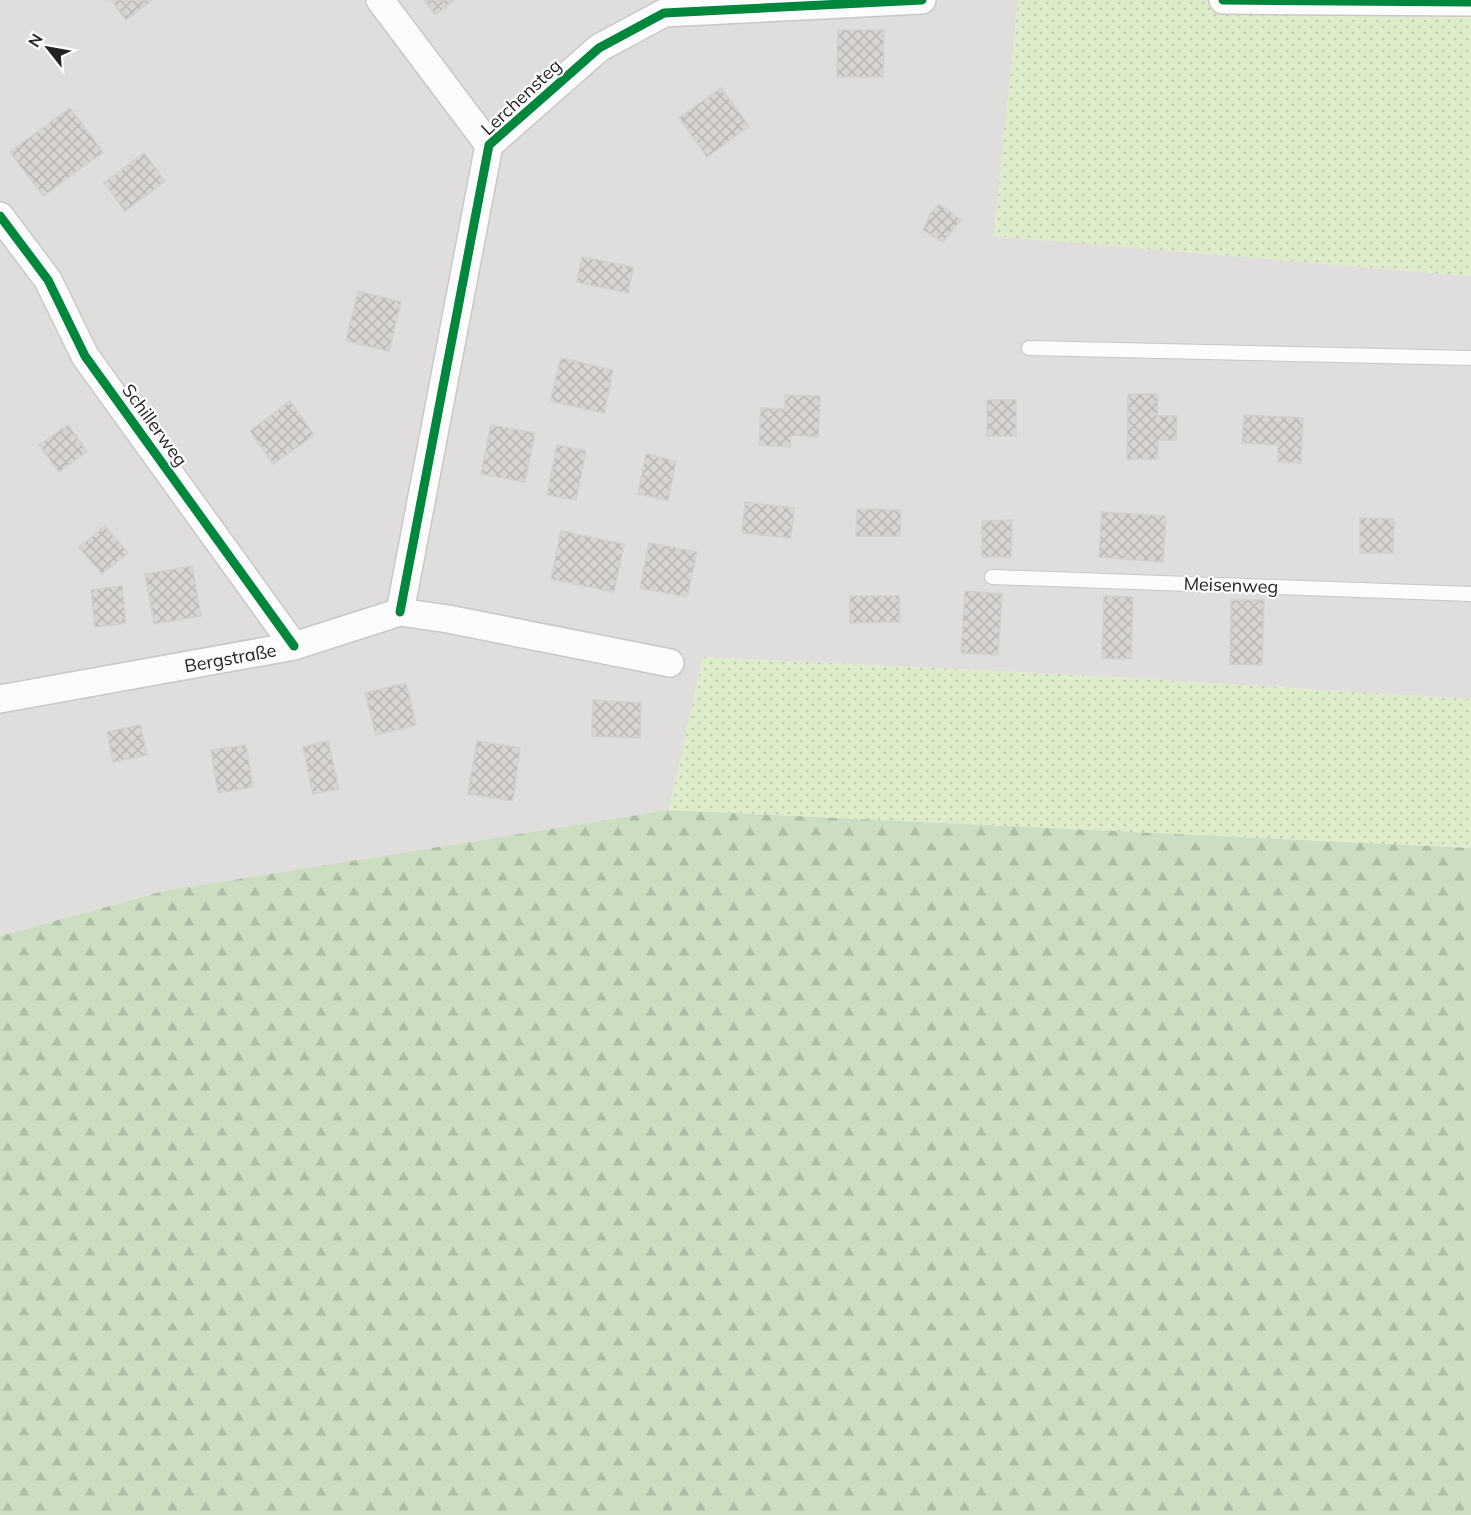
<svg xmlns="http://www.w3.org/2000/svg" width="1471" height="1515" viewBox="0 0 1471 1515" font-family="Mulish,sans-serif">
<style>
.residential{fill:#dfdedc}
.grass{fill:url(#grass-dots)}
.forest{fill:url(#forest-firs)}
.building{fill:url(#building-cross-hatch);stroke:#d3d0cc;stroke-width:1.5}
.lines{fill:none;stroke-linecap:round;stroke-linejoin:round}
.service-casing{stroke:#c9c8c7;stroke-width:16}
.minor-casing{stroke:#c9c8c7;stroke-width:30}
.service{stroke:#fdfcfc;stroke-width:14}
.minor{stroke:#fdfcfc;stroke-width:27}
.cycleway-casing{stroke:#fff;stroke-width:13}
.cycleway{stroke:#00873e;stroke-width:9}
.labels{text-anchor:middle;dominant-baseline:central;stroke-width:4.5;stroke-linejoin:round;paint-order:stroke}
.street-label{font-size:18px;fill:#222;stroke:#fff}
</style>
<defs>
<pattern id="grass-dots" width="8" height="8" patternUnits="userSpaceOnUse" patternTransform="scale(1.5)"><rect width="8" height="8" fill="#ddeccb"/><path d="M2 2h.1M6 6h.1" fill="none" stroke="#bdcaae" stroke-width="1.8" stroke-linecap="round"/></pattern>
<pattern id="forest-firs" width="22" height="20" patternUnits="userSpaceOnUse" patternTransform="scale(1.5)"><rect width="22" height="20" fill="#cbdec1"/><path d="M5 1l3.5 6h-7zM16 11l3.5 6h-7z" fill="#aebea6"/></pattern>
<pattern id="building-cross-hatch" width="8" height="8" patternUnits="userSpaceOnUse" patternTransform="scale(1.5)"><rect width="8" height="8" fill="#d7d4d2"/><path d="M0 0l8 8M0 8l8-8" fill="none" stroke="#b8b6b4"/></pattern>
</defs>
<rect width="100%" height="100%" fill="#f0eeeb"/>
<path class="residential" d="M 0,0 L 1018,0 L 994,236 L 1471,276 L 1471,699 L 1078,675 L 703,657 L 669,810 L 164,891 L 0,936 Z"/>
<path class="grass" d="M 1018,0 L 1471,0 L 1471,276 L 994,236 Z
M 703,657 L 1078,675 L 1471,699 L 1471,848 L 669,810 Z"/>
<path class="forest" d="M 669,810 L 1471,848 L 1471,1515 L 0,1515 L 0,936 L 164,891 Z"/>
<path class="building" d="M 111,0 L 152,0 L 126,20 Z
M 424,0 L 454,0 L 435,15 Z
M 838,30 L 884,30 L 883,77 L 837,77 Z
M 721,88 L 749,126 L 707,157 L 679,118 Z
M 70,108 L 103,152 L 43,196 L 10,152 Z
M 144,153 L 165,181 L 125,211 L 104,183 Z
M 939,204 L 961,220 L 943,242 L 923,230 L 930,214 Z
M 582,257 L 633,267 L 628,293 L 577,282 Z
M 358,291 L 401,302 L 389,351 L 346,341 Z
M 561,358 L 613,370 L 604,413 L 550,401 Z
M 1128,394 L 1158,394 L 1157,416 L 1177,416 L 1176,440 L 1158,440 L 1158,459 L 1127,459 Z
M 785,395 L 820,396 L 818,437 L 791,435 L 790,447 L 759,445 L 761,408 L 785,409 Z
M 987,400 L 1016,400 L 1016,436 L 987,436 Z
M 290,401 L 314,435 L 273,464 L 250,431 Z
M 1244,415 L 1303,418 L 1301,463 L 1278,462 L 1278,445 L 1242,443 Z
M 68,425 L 87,451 L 59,472 L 39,445 Z
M 491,425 L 535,433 L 525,482 L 481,474 Z
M 557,445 L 586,451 L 576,500 L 547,495 Z
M 646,454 L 676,461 L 668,500 L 638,494 Z
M 745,502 L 794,508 L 791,538 L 742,533 Z
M 857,509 L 901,510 L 900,536 L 856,536 Z
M 1102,512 L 1166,516 L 1163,562 L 1099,557 Z
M 1360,518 L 1394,519 L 1393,553 L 1360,553 Z
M 1012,520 L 1011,557 L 982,557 L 982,521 Z
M 105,526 L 128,553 L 102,574 L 79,547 Z
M 561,531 L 624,544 L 614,592 L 551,579 Z
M 649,543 L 697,552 L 687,597 L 640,588 Z
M 192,566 L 201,616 L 154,624 L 145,574 Z
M 122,586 L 126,623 L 95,627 L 91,590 Z
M 965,591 L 1002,594 L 998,655 L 961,653 Z
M 850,596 L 899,596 L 900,622 L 850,623 Z
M 1104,596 L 1133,597 L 1131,659 L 1102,658 Z
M 1231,600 L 1264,600 L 1262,665 L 1230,664 Z
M 406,683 L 416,725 L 376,735 L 365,693 Z
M 593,700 L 641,703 L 640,738 L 592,736 Z
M 140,725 L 147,755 L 113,762 L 107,732 Z
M 328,741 L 339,789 L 313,794 L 303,747 Z
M 477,741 L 520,748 L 513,801 L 468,794 Z
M 246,745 L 253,787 L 218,793 L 211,750 Z"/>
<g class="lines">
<defs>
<path id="service" d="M 1029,348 L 1471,358
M 992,577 L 1471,594"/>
<g id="minor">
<path d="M 380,0 L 489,145"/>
<path d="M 1223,0 L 1471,2"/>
<path d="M 0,216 L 48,280 L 85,356 L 294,646"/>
<path d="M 400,612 L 489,145 L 599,48 L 664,13 L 922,0"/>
<path id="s1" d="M 0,699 L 294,646 L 400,612 L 448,619 L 670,663"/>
</g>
</defs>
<use href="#service" class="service-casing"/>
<use href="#minor" class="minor-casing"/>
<use href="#service" class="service"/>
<use href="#minor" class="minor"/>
<defs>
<path id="cycleway" d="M 1223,0 L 1471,2
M 0,216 L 48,280 L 85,356 L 294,646
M 400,612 L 489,145 L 599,48 L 664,13 L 922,0"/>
</defs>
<use href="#cycleway" class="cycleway-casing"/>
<use href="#cycleway" class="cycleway"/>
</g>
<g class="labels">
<g class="street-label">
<text transform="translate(521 97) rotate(-43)">Lerchensteg</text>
<text transform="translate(155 425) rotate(54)">Schillerweg</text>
<text transform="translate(1231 585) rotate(2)">Meisenweg</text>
<text stroke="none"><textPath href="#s1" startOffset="234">Bergstraße</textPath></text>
</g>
</g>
<g transform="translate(48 48) rotate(301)" stroke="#ffffff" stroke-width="4.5" paint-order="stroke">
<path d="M0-4.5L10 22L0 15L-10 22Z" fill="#222222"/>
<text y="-9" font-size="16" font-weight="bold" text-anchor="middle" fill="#222222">N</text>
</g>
</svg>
